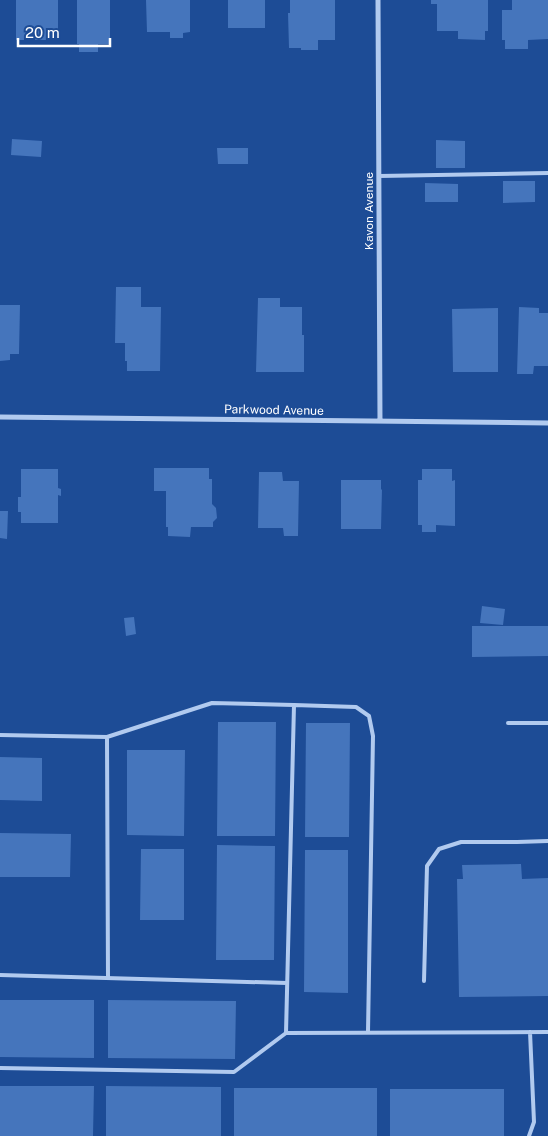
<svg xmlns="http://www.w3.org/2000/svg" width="548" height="1136" viewBox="0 0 548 1136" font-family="'Public Sans',sans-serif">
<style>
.building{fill:#4575bc}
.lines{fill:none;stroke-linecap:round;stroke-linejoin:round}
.lane{stroke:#b1caef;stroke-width:4}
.street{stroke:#b1caef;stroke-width:5}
.labels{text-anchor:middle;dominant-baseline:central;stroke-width:4;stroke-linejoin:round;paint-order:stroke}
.street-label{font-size:12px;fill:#fff;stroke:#1d4c96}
</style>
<rect width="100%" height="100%" fill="#1d4c96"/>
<path class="building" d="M 16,0 L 58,0 L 58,40 L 16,40 Z
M 77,0 L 110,0 L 110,44 L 98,44 L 98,52 L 79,52 L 79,44 L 77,44 Z
M 146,0 L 190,0 L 190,32 L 183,33 L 183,38 L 170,38 L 170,32 L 147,32 Z
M 228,0 L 265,0 L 265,28 L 228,28 Z
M 290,0 L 335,0 L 335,40 L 318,40 L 318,50 L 301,50 L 301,48 L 289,48 L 288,13 L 290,13 Z
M 431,0 L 488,0 L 488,31 L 485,31 L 485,40 L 458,39 L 458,31 L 437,31 L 437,4 L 431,4 Z
M 512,0 L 548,0 L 548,39 L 528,40 L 528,49 L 505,49 L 505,40 L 502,40 L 502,10 L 512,10 Z
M 12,139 L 42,141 L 41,157 L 11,155 Z
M 436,140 L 465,141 L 465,168 L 436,168 Z
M 217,148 L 248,148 L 248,164 L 218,164 Z
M 503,181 L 535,181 L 535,202 L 503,203 Z
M 425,183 L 458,184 L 458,202 L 425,202 Z
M 116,287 L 141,287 L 141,307 L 161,307 L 160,371 L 127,371 L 127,361 L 125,361 L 125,343 L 115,343 Z
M 258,298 L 280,298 L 280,307 L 302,307 L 302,335 L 304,335 L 304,372 L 256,372 Z
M 0,305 L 20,305 L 19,354 L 10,354 L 10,360 L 0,361 Z
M 519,307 L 539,308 L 539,313 L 548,313 L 548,366 L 534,366 L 533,374 L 517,374 Z
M 498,308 L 498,372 L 453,372 L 452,309 Z
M 154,468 L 209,468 L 209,479 L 212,479 L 212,504 L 216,508 L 217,518 L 213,522 L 213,527 L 191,527 L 190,537 L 168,536 L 168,527 L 166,527 L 166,491 L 154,491 Z
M 21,469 L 58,469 L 58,488 L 61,489 L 61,496 L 58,495 L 58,523 L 21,523 L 21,512 L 18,512 L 18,497 L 21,497 Z
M 422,469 L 452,469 L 452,481 L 455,480 L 455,526 L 436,525 L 436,532 L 422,532 L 422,525 L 418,525 L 418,480 L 422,480 Z
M 259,472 L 282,472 L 283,481 L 299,481 L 298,536 L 284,536 L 283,528 L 258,528 Z
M 341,480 L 381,480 L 381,490 L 382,489 L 381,529 L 341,529 Z
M 0,511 L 8,511 L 7,539 L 0,538 Z
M 482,606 L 505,609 L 503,625 L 480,623 Z
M 134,617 L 136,634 L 126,636 L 124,618 Z
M 472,626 L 548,626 L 548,656 L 472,657 Z
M 218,722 L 276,722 L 275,836 L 217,836 Z
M 306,723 L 350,723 L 349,837 L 305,837 Z
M 127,750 L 185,750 L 184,836 L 127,835 Z
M 0,757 L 42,758 L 42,801 L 0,800 Z
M 0,833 L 71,834 L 70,877 L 0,877 Z
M 217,845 L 275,846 L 274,960 L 216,960 Z
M 141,849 L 184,849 L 184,920 L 140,920 Z
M 305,850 L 348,850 L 348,993 L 304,992 Z
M 521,864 L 522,879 L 548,878 L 548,996 L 459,997 L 457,879 L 463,879 L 462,865 Z
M 0,1000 L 94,1000 L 94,1058 L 0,1057 Z
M 108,1000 L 236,1001 L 235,1059 L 108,1058 Z
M 0,1086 L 94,1086 L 93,1136 L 0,1136 Z
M 106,1086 L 221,1087 L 221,1136 L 106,1136 Z
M 234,1088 L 377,1088 L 377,1136 L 234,1136 Z
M 390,1089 L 504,1089 L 504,1136 L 390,1136 Z"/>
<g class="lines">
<path class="lane" d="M 379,176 L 548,173
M 508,723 L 548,723
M 0,735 L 107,737 L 108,978
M 107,737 L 212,703 L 294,705
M 0,975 L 287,983
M 424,981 L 427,866 L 439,849 L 461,842 L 517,842 L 548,841
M 368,1032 L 373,736 L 369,716 L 356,707 L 294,705 L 286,1033 L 548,1032
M 0,1068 L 234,1072 L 286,1033
M 529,1136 L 534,1122 L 530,1032"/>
<path class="street" d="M 378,0 L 380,421
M 0,417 L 548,423"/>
</g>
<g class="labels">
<g class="street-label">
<text transform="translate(369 211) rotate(-90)">Kavon Avenue</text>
<text transform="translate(274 410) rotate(1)">Parkwood Avenue</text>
</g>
</g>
<path d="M18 38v8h92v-8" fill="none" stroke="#ffffff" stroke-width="2.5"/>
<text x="25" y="38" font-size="15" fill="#ffffff" stroke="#1d4c96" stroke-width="4" paint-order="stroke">20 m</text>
</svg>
